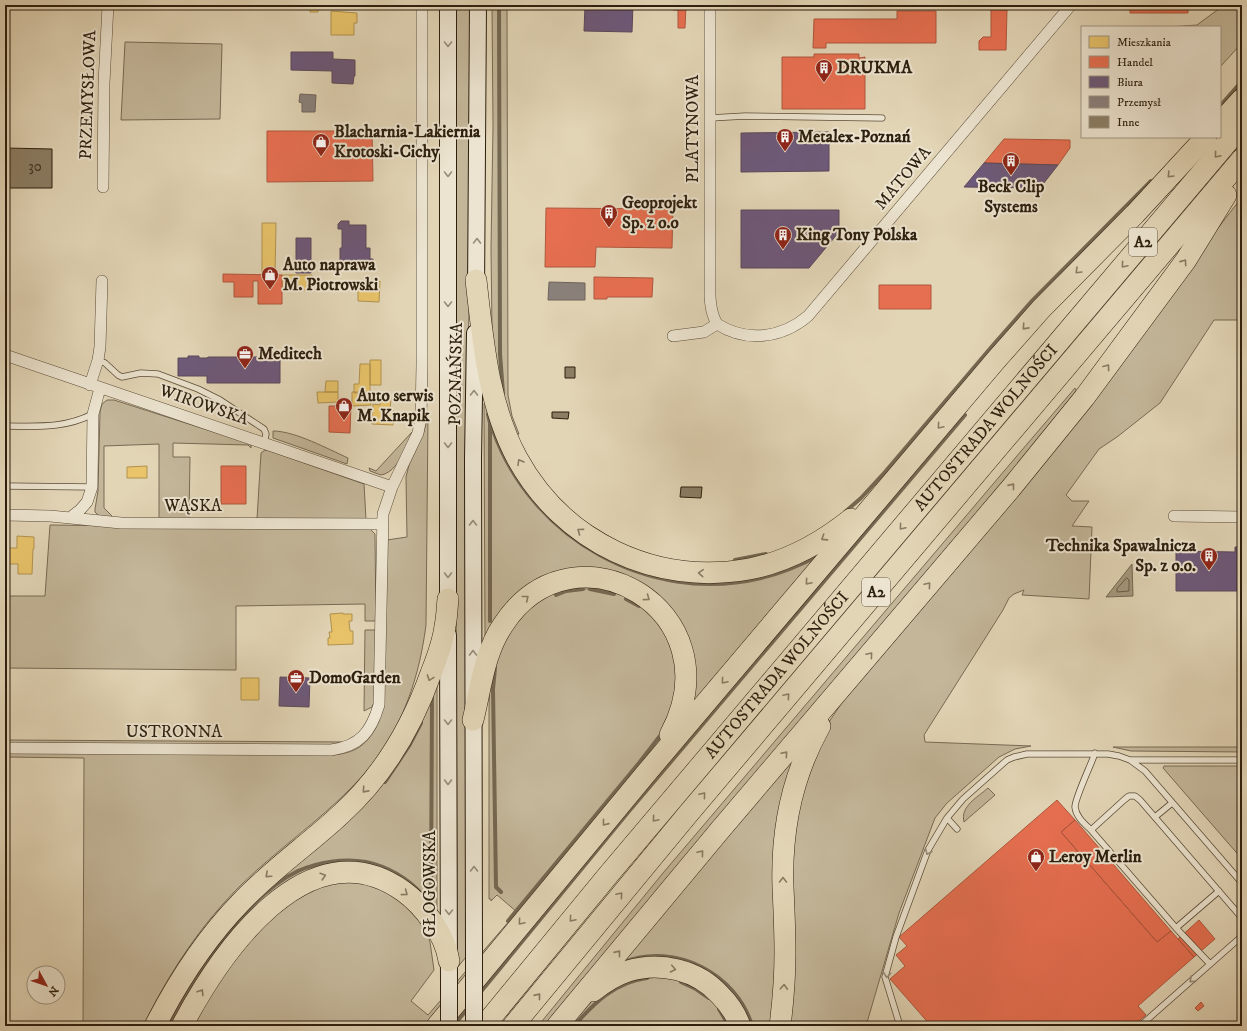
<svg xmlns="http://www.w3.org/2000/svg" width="1247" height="1031" viewBox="0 0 1247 1031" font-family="'IM FELL DW Pica',serif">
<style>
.green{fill:#c3b699;stroke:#786a54}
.water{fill:#a4977d;stroke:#746751}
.homes{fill:#e9c46a;stroke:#b1924e}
.shops{fill:#e76f51;stroke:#af573d}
.offices{fill:#6d597a;stroke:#5a485a}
.industry{fill:#8a817c;stroke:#6e645b}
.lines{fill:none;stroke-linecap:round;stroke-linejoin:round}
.shore{stroke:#685b46;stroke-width:1}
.stream{stroke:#746751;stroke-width:4}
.building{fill:#8b7e65;stroke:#2d1f0e}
.lane-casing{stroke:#5a4c38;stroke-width:7}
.street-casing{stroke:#5a4c38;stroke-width:12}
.secondary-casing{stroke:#2d1f0e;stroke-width:18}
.highway-casing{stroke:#2d1f0e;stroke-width:22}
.lane{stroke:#ece4d0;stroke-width:5.5}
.street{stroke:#ece4d0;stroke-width:11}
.secondary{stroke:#ece4d0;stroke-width:16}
.highway{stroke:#e2d5b6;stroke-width:21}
.secondary-bridge-casing{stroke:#2d1f0e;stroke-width:18;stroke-linecap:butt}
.secondary-bridge{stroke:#ece4d0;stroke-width:16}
.oneway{stroke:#968b79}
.oneway2{stroke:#887a62}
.labels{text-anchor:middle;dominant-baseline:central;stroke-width:4;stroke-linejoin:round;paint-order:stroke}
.number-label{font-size:15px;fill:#443724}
.shield{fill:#ece4d0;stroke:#665a48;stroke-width:1}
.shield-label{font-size:16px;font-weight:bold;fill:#2d1f0e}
.poi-label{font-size:17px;font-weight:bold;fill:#2d1f0e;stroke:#ece4d0;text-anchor:start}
.street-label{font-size:17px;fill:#2d1f0e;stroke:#ece4d0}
</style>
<rect width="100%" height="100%" fill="#e2d5b6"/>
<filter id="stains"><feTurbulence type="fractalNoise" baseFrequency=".005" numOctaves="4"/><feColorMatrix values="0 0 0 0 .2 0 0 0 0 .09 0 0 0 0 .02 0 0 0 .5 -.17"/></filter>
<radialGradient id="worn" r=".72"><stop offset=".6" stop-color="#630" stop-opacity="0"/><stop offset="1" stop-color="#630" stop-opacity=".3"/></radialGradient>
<path class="green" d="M 455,5 L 471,5 L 471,233 L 466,430 L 466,957 L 457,968 Z
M 492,5 L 507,5 L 508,395 L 512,416 L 519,434 L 512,437 L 502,410 L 492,329 L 491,249 L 493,126 Z
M 1224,5 L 1242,5 L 1242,43 L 1220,67 L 1220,27 L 1168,27 L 1197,25 Z
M 125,42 L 222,44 L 220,119 L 121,120 Z
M 1242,197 L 1242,320 L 1214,320 L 1160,403 L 1117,437 L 1099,449 L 1066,495 L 1072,501 L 1089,501 L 1072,526 L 1092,527 L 1089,599 L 1022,595 L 1024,590 L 1014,594 L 1009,598 L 1003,610 L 924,735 L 925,742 L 1031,746 L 1015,749 L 999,757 L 947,803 L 935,818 L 899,913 L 866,1026 L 787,1026 L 793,818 L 829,722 L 845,698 L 1191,263 Z
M 1075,388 L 1077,393 L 550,1026 L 538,1026 L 663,873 L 1016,457 Z
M 107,400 L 114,400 L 245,442 L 251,445 L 251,448 L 248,445 L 173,443 L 173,457 L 190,457 L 189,519 L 159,518 L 159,444 L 104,446 L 104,508 L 115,519 L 100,517 L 95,512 L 95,509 L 98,491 L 100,412 L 102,404 Z
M 486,401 L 527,486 L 675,577 L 832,543 L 692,704 L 694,690 L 693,661 L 628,581 L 516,596 L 503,610 L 485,637 L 484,404 Z
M 428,416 L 426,625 C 418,687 397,742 352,787 C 318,822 278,849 243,883 C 201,924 169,973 143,1026 L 83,1026 L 84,758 L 5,757 L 5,752 L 329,755 C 356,754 368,745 379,721 L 387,540 L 407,537 L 406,477 L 409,465 L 423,435 Z
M 273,431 C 295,431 328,449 348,458 L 347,464 L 273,438 Z
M 412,432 C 406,447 398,472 381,475 L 370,471 L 369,468 L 376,471 Z
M 265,450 L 270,451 L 364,484 L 366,520 L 257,519 L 261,453 Z
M 50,525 L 370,529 L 375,534 L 375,537 L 376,621 L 365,621 L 365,604 L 236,606 L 236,670 L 5,668 L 5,596 L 45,596 Z
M 559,588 L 618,590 L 659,619 L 681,672 L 667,734 L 428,1026 L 187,1026 L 209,988 L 283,902 L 346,876 L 403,898 L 427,932 L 430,942 L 434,970 L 411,1001 L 428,1015 L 517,912 L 497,895 L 491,901 L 491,899 L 489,899 L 489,710 L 490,671 L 515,616 Z
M 365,630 L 376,630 L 375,700 L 372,707 L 364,711 Z
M 437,676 L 437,919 L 415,892 L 310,872 L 173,1026 L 162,1026 L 234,918 L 343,819 Z
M 5,740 L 348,742 L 338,745 L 5,743 Z
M 802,742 L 776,1026 L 747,1026 L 722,987 L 615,969 Z
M 1113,747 L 1242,747 L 1242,752 L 1131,751 Z
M 1164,766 L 1242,766 L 1242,859 L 1163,768 Z
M 988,788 L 995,795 L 964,822 C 960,806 978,797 988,788 Z
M 658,973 L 700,986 L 733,1026 L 569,1026 L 594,999 L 612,985 Z"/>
<path class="water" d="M 1132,564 L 1133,596 L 1106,597 Z"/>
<path class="homes" d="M 311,5 L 318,5 L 318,12 L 310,12 Z
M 331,11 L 357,13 L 357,23 L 354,23 L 354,35 L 331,35 Z
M 262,223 L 276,223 L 275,275 L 262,275 Z
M 282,275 L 312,275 L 312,290 L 282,290 Z
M 358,281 L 380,281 L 379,302 L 358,301 Z
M 370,360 L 381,360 L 381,385 L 370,385 Z
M 360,364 L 370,364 L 370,393 L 354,393 L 354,384 L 359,384 Z
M 326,381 L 338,381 L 338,392 L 325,392 Z
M 317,392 L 338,392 L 338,402 L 318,403 Z
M 352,392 L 371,392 L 371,405 L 352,406 Z
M 380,398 L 391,398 L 390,411 L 394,411 L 393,425 L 372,424 L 373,404 L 380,405 Z
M 5,440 L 9,440 L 8,474 L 5,474 Z
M 147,466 L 147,478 L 127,478 L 127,467 Z
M 17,536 L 34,537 L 34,549 L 33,549 L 32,574 L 18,574 L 18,564 L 6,564 L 6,548 L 17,548 Z
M 343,613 L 343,614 L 352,614 L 352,621 L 349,621 L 350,631 L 353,631 L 353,644 L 328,645 L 328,638 L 330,638 L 329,632 L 332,632 L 330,614 Z
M 241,678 L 259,678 L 259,700 L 241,700 Z"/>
<path class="shops" d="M 673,5 L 686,5 L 685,28 L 678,28 L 678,10 L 673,10 Z
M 1130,5 L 1188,5 L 1188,13 L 1130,13 Z
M 991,9 L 1007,10 L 1006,50 L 979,50 L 979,41 L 983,37 L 991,37 Z
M 897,11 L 936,11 L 936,43 L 826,43 L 826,48 L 813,48 L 814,19 L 897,19 Z
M 814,54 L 859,54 L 859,58 L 865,57 L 865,109 L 782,109 L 782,57 L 814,57 Z
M 267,131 L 372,131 L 373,181 L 267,182 Z
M 1004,139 L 1070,140 L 1070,148 L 1058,165 L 984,163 Z
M 546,208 L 673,209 L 672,248 L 596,247 L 595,267 L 545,267 Z
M 223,274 L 282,275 L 282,304 L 258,304 L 258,281 L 253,281 L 253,297 L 234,297 L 234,282 L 223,282 Z
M 594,277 L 653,278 L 652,297 L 607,297 L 607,299 L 594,299 Z
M 879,285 L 931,285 L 931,309 L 879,309 Z
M 329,406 L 351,406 L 350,433 L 329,432 Z
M 221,466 L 246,466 L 246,504 L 221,504 Z
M 1057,800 L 1075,820 L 1061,832 L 1157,942 L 1171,931 L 1194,957 L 1138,1006 L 1146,1015 L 1133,1026 L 931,1026 L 890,979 L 905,966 L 896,955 L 907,946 L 899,937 Z
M 1075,820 L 1171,931 L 1157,942 L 1061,832 Z
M 1199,920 L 1215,939 L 1194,957 L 1178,939 Z
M 1201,1002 L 1204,1006 L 1198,1011 L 1195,1008 Z"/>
<path class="offices" d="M 585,5 L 633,5 L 632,32 L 584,31 Z
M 291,52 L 333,52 L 333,59 L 355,60 L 355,76 L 354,76 L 353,84 L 332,83 L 332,71 L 291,70 Z
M 829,132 L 829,171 L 741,172 L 741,133 Z
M 984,163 L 1058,165 L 1040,188 L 964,187 Z
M 741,210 L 839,210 L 839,232 L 809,268 L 741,268 Z
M 341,221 L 349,221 L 349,225 L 366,225 L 366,248 L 370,248 L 370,259 L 373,259 L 373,265 L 371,267 L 365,267 L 365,264 L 340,264 L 340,248 L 342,248 L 342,229 L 338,229 L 338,224 Z
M 296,238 L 311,238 L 311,273 L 296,273 Z
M 188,356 L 199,356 L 199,358 L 207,358 L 208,357 L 280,357 L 280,383 L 207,383 L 207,376 L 178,376 L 178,358 L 188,358 Z
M 1235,547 L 1242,547 L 1242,591 L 1176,591 L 1176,551 L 1235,552 Z
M 280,677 L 310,678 L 309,707 L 279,706 Z"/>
<path class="industry" d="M 300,94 L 316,95 L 315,112 L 302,112 L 302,103 L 299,102 Z
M 549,282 L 585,283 L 585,300 L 548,300 Z"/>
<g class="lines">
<path class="shore" d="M 1127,578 L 1129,580 L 1129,591 L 1117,592 L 1117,589 Z"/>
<path class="stream" d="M 499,5 L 500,354 L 503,393
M 1220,106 L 1242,81
M 488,414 L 490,423 L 490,621
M 493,430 C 531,538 648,605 761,578 C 782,573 801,565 820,555
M 845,512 L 861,498 L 885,472 L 994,344 L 1031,302 L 1151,181
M 735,560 L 766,554
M 590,589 L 614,594
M 556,595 L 566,591 L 583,589
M 626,599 L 639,606
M 495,668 L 493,689 L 496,887 L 501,892
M 432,697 L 431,899 L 433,907
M 385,782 L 409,746 L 421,723
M 508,921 L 639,763 L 663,732
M 624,962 C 675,942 737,974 752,1026
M 681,982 L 696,989 L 709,998
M 479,994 L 630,810 L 965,415
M 719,1009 L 729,1026
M 454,1025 L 469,1007
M 168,1026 C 192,976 247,895 298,871 C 318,862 344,858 366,862 C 389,867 407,878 423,895
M 574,1026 C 594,1003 615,982 647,978"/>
</g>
<path class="building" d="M 5,148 L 52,149 L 52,188 L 5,188 Z
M 565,367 L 575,367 L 575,378 L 565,378 Z
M 552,412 L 569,412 L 568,419 L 552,418 Z
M 681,487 L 702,487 L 701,498 L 680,497 Z"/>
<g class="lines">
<defs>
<path id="lane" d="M 710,118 L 745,116 L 882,118
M 98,360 L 105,363 L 118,375 L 122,377 L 141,373 L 158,374 L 198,389 L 220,400 L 264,429 L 266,434 L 264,444
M 5,426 C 37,426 63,429 93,414
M 5,486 L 92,487
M 1095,753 C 1091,765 1075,798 1075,807 C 1076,817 1085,824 1091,830 L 1124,800 L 1129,796 L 1135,796 L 1140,800 L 1242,918
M 1130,760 L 1242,760
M 1155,817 L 1172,803
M 947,818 L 957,829
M 1091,830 L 1176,928 L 1219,891
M 1176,928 L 1210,964
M 900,1026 L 885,977 L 896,937 L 928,850 L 947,818 L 963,799 L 1007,760 L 1014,757 L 1027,754 L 1108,754 L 1119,756 L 1130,760 L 1145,771 L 1242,883
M 1140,1026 L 1242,936"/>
<path id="street" d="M 103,187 L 104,83 L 108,5
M 717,324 C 747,343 782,338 808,316 L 1071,5
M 673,336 L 704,332 L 717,324 C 712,315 711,308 710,297 L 710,5
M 5,355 L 392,487
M 90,385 L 98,360 L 100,347 L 102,281
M 5,515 L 50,516 L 121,523 L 382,524
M 1174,516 L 1242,517
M 71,517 L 80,510 L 87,502 L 92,487 L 93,414 L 100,388
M 5,748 L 331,750 C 360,746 371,732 379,705 L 383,514 L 392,487 L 418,433 L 421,418 L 422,365 L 422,5"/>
<path id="secondary" d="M 448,5 L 448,609
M 476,292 L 478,5
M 448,635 L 449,981
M 474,950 L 473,458 L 475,333"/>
<g id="highway">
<path d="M 1220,123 L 1242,99"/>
<path d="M 476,280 C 483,341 488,404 517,458 C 563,542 655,586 749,569 C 786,562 821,543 851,519"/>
<path d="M 473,720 C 481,688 484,653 503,625 C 574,516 737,611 670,735"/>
<path d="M 593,991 C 603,983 616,975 628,971 C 660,961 698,970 720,995 C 729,1004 736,1014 740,1026"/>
<path d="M 155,1026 C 178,981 206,938 241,902 C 272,869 309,844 341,814 C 384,775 412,727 431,673 C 437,658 443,642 445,626 C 447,617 447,608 448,599"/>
<path d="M 182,1026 C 220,954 308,823 403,891 C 424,906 445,934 449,961"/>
<path d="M 437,1026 L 648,771 L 996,360 L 1041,309 L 1135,214 L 1206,137"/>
<path id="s1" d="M 484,1026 L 609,874 L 1242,125"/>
<path d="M 513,1026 L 688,814 L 1242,159"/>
<path d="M 557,1026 L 720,830 L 1011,488 L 1084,398 L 1186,260 L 1226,195"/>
<path d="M 780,1026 C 783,1002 785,978 785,953 C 785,931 784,909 783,887 C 781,830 792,776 820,726"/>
</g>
</defs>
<use href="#lane" class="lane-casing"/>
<use href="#street" class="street-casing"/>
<use href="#secondary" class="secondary-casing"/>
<use href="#highway" class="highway-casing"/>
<use href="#lane" class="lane"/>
<use href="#street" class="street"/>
<use href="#secondary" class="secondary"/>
<use href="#highway" class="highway"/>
<defs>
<path id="secondary-bridge" d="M 474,950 L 474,1026
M 449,981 L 449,1026"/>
</defs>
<use href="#secondary-bridge" class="secondary-bridge-casing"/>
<use href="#secondary-bridge" class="secondary-bridge"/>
</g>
<defs><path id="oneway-chevron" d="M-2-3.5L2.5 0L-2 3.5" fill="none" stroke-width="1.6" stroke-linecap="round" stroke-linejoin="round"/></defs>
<g class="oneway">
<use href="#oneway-chevron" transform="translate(448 44) rotate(90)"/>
<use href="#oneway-chevron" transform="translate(448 174) rotate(90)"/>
<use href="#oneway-chevron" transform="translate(477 241) rotate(-89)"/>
<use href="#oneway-chevron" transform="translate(448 304) rotate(90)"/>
<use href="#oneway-chevron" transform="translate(474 393) rotate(-89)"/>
<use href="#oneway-chevron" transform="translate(448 445) rotate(90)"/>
<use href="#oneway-chevron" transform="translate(473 523) rotate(-90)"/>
<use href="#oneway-chevron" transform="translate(448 575) rotate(90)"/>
<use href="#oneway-chevron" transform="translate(473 653) rotate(-90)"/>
<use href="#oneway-chevron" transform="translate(448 722) rotate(90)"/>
<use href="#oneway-chevron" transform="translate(448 782) rotate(90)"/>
<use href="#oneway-chevron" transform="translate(928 852) rotate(114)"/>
<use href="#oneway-chevron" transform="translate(474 869) rotate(-90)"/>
<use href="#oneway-chevron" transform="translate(449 912) rotate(90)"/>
<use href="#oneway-chevron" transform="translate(887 975) rotate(95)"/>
<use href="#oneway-chevron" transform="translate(1192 980) rotate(139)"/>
</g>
<g class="oneway2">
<use href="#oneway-chevron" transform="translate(1217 155) rotate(130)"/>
<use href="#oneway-chevron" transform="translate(1170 175) rotate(134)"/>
<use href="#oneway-chevron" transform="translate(1184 262) rotate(-55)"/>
<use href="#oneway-chevron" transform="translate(1124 265) rotate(130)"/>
<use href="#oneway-chevron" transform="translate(1078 271) rotate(135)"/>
<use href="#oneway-chevron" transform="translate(1025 327) rotate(132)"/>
<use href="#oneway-chevron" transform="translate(1107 367) rotate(-53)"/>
<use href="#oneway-chevron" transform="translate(940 426) rotate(130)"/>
<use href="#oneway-chevron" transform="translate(520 462) rotate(-120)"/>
<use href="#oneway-chevron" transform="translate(1012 486) rotate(-51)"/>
<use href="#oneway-chevron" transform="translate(902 527) rotate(130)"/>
<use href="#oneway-chevron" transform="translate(580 531) rotate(-144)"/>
<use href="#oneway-chevron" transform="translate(824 538) rotate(147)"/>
<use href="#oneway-chevron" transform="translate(701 573) rotate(-176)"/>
<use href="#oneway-chevron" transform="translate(808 582) rotate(130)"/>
<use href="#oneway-chevron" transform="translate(928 585) rotate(-50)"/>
<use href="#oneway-chevron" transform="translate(526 598) rotate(-39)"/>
<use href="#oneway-chevron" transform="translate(647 598) rotate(36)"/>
<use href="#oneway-chevron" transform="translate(870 655) rotate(-50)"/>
<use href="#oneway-chevron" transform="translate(430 678) rotate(110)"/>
<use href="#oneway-chevron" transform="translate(724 681) rotate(130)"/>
<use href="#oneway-chevron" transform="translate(787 696) rotate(-50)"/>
<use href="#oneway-chevron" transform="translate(785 754) rotate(-49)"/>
<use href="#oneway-chevron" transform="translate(365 790) rotate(132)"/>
<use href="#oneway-chevron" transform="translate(703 795) rotate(-50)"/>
<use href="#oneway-chevron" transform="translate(655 819) rotate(130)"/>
<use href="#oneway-chevron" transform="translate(605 823) rotate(129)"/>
<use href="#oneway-chevron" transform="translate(701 853) rotate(-50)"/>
<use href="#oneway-chevron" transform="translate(268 875) rotate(138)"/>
<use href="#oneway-chevron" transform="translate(323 876) rotate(-17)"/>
<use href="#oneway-chevron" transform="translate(783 880) rotate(-90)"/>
<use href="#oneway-chevron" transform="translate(405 893) rotate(37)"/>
<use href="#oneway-chevron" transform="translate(620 895) rotate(-50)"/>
<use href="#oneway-chevron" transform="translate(572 919) rotate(130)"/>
<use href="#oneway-chevron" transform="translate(521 922) rotate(130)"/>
<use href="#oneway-chevron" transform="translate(618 953) rotate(-51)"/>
<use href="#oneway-chevron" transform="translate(673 969) rotate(12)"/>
<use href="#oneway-chevron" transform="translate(784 987) rotate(-87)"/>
<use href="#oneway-chevron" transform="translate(201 992) rotate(-58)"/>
<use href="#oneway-chevron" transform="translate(538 996) rotate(-51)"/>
</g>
<defs>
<symbol id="building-pin" viewBox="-11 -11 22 30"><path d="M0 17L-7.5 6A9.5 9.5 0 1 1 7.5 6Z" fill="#8f2418" stroke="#ece4d0"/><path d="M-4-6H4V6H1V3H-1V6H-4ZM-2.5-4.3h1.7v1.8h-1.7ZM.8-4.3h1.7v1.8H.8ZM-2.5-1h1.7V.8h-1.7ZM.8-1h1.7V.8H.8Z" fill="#fff"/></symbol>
<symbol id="shop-pin" viewBox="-11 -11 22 30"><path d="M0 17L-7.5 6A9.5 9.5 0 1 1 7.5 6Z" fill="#8f2418" stroke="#ece4d0"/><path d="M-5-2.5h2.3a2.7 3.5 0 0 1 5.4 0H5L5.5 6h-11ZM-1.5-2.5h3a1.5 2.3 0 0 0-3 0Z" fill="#fff"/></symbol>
<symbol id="office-pin" viewBox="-11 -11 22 30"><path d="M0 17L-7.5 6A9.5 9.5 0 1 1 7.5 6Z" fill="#8f2418" stroke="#ece4d0"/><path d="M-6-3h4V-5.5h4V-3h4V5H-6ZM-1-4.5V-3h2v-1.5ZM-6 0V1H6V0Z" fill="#fff"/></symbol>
</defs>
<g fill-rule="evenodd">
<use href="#building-pin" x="814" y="58" width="20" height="27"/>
<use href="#building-pin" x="775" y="127" width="20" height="27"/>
<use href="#shop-pin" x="311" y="132" width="20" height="27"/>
<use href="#building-pin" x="1001" y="151" width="20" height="27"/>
<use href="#building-pin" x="599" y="203" width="20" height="27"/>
<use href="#building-pin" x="773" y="225" width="20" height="27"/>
<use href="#shop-pin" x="260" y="265" width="20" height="27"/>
<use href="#office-pin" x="235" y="344" width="20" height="27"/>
<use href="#shop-pin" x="334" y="396" width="20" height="27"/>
<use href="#building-pin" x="1199" y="546" width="20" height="27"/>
<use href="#office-pin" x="286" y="668" width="20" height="27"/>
<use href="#shop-pin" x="1026" y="847" width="20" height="27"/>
</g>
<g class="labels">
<g class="number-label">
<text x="35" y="166">30</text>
</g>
<g class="shield">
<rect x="1129" y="228" width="28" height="28" rx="3"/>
<rect x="862" y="578" width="28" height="28" rx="3"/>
</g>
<g class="shield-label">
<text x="1143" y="242">A2</text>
<text x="876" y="592">A2</text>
</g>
<g class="poi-label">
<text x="837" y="68">DRUKMA</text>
<text x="334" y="132">Blacharnia-Lakiernia<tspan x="334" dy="20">Krotoski-Cichy</tspan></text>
<text x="798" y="137">Metalex-Poznań</text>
<text x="1011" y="187" text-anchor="middle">Beck Clip<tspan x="1011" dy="20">Systems</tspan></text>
<text x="622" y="203">Geoprojekt<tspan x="622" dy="20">Sp. z o.o</tspan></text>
<text x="796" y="235">King Tony Polska</text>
<text x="283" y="265">Auto naprawa<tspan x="283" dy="20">M. Piotrowski</tspan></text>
<text x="258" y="354">Meditech</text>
<text x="357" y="396">Auto serwis<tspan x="357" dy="20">M. Knapik</tspan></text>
<text x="1196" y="546" text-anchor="end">Technika Spawalnicza<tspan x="1196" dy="20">Sp. z o.o.</tspan></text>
<text x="309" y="678">DomoGarden</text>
<text x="1049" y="857">Leroy Merlin</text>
</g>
<g class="street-label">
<text transform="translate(88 95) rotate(-88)">PRZEMYSŁOWA</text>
<text transform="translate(693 129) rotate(-90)">PLATYNOWA</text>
<text transform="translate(903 178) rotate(-50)">MATOWA</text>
<text transform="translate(456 374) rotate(-89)">POZNAŃSKA</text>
<text transform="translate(204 405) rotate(19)">WIROWSKA</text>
<text stroke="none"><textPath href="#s1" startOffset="781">AUTOSTRADA WOLNOŚCI</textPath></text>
<text x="193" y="506">WĄSKA</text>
<text stroke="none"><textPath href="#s1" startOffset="457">AUTOSTRADA WOLNOŚCI</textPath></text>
<text x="174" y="732">USTRONNA</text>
<text transform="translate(430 884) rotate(-90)">GŁOGOWSKA</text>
</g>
</g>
<rect width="1247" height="1031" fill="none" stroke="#e2d5b6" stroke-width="20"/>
<rect x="6" y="6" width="1235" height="1019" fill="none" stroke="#2d1f0e" stroke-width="2"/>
<rect x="10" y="10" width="1227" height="1011" fill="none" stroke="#2d1f0e"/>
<rect x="1081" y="26" width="140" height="112" fill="#ece4d0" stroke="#a09582"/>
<rect x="1089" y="36" width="20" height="12" fill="#e9c46a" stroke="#a09582"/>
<text x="1117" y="46" font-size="12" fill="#2d1f0e">Mieszkania</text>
<rect x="1089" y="56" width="20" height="12" fill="#e76f51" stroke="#a09582"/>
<text x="1117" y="66" font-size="12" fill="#2d1f0e">Handel</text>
<rect x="1089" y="76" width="20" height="12" fill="#6d597a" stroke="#a09582"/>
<text x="1117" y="86" font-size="12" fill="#2d1f0e">Biura</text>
<rect x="1089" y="96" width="20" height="12" fill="#8a817c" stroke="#a09582"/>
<text x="1117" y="106" font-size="12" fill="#2d1f0e">Przemysł</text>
<rect x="1089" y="116" width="20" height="12" fill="#8b7e65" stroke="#a09582"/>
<text x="1117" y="126" font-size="12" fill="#2d1f0e">Inne</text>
<g transform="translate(46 985) rotate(130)"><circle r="19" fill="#ece4d0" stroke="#a09582"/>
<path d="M0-3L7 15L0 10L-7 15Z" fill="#8f2418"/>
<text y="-6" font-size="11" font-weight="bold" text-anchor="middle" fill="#2d1f0e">N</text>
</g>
<rect width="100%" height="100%" filter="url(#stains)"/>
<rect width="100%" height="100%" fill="url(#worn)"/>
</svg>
